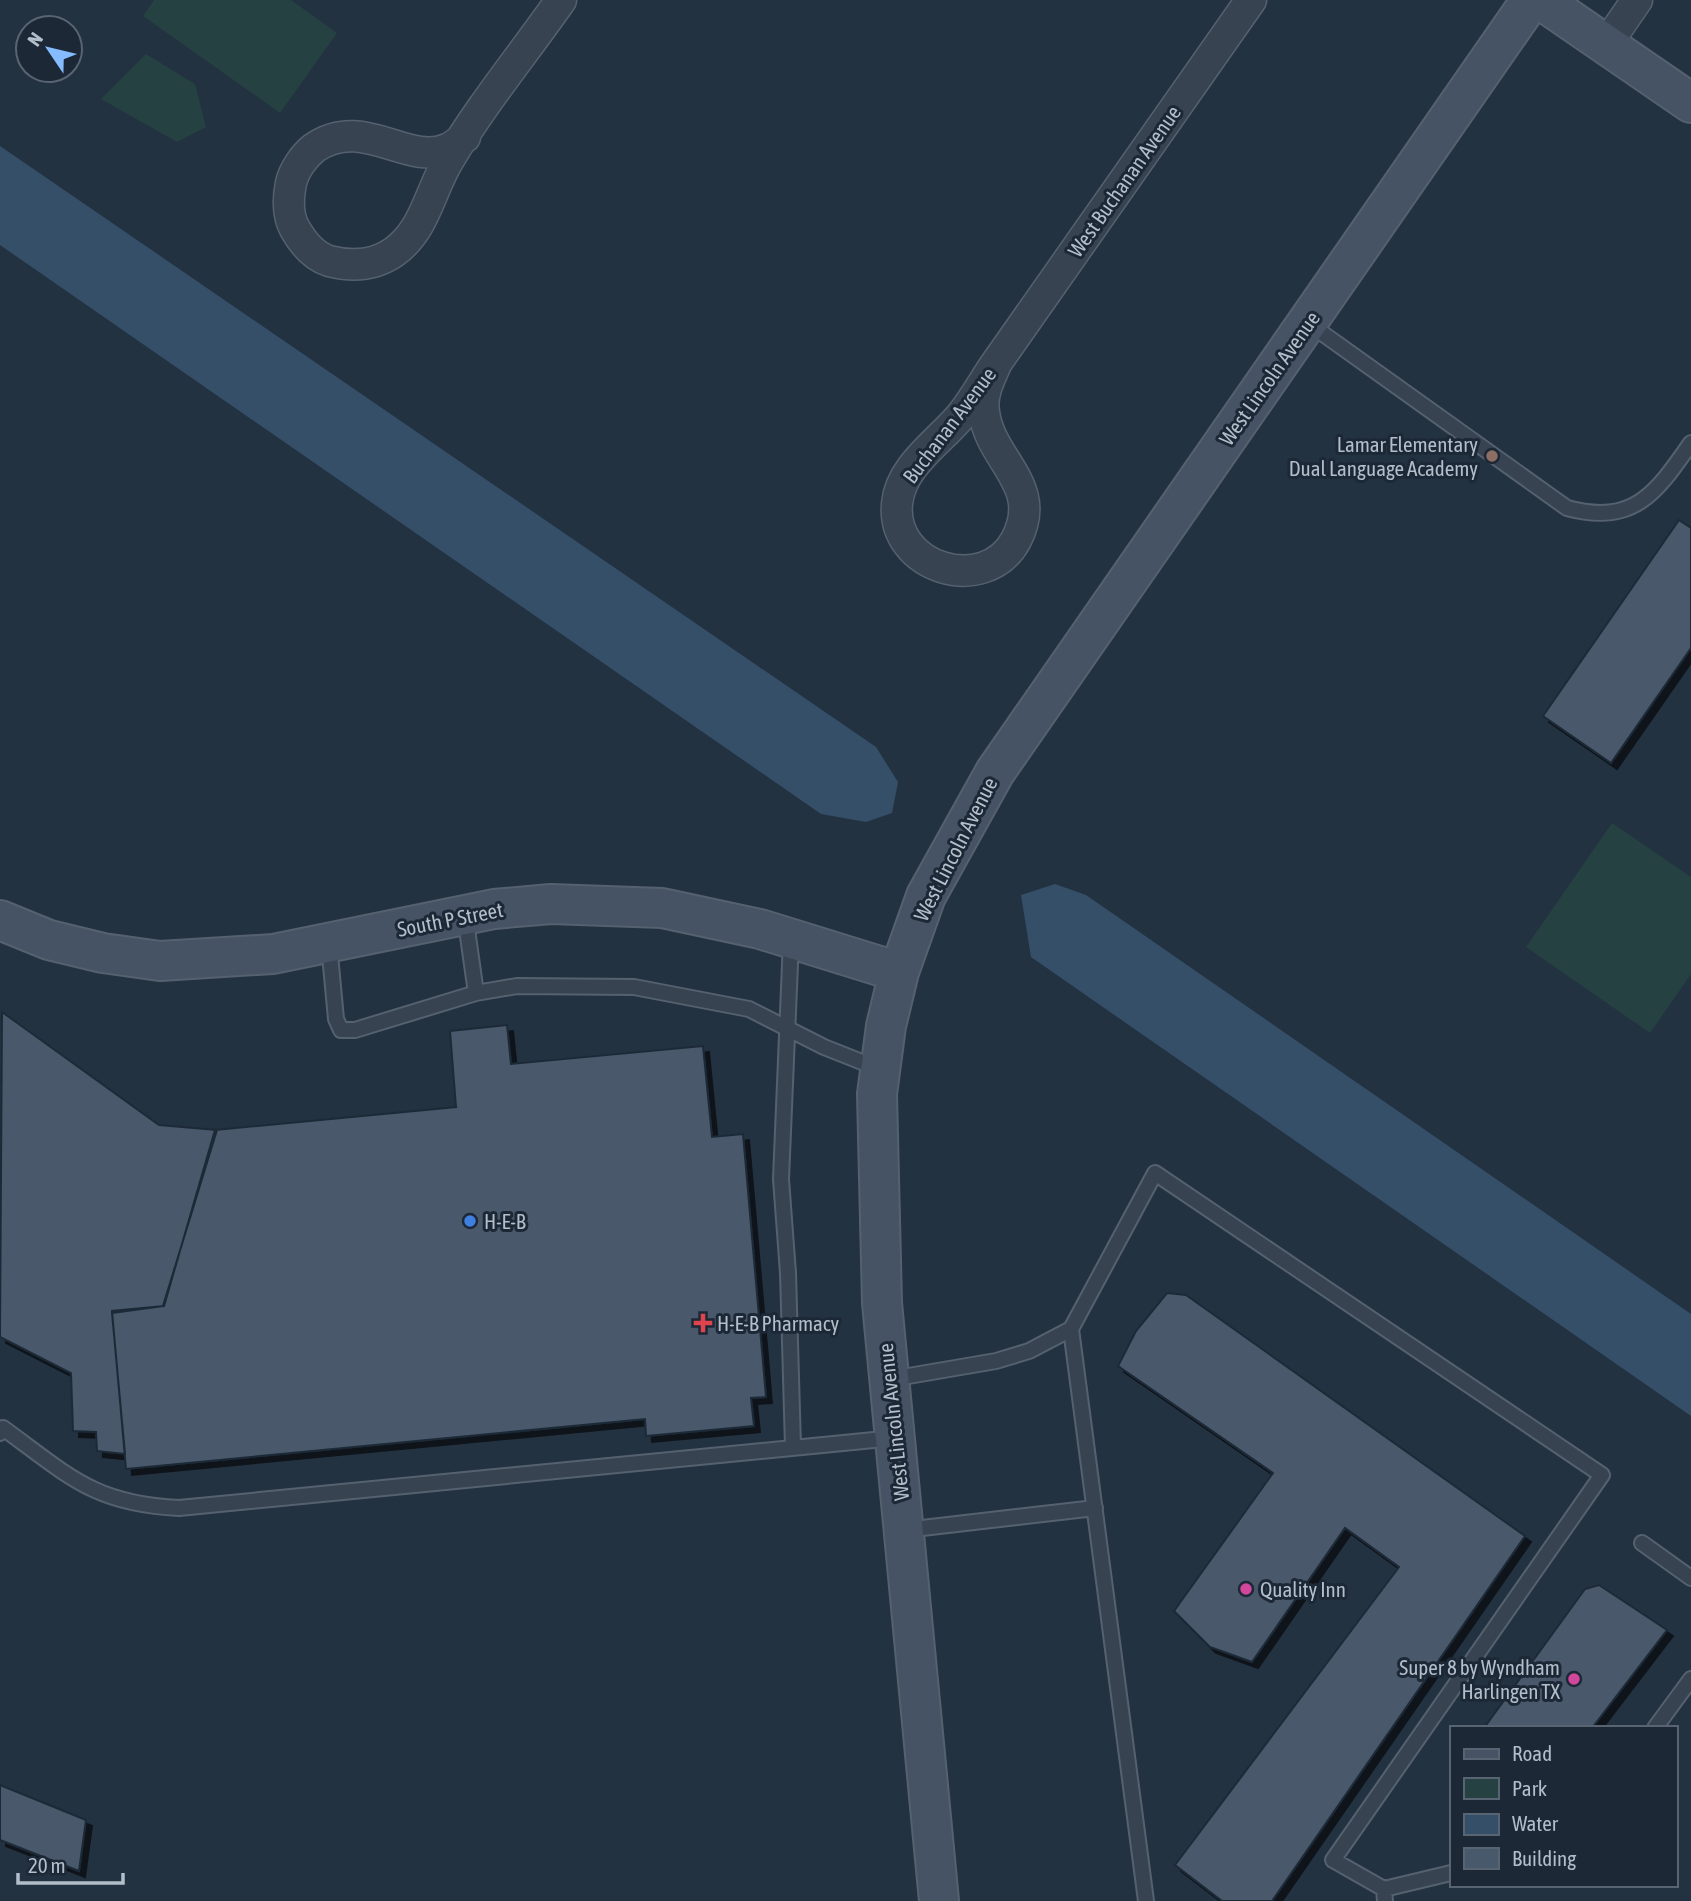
<svg xmlns="http://www.w3.org/2000/svg" width="1691" height="1901" viewBox="0 0 1691 1901" font-family="'Asap Condensed',sans-serif">
<style>
.green{fill:#254142}
.water{fill:#354f69}
.building{fill:#48596b;stroke:#1e2a38;stroke-width:2;filter:url(#shadow)}
.lines{fill:none;stroke-linecap:round;stroke-linejoin:round}
.lane-casing{stroke:#55616e;stroke-width:18}
.street-casing{stroke:#55616e;stroke-width:33}
.secondary-casing{stroke:#55616e;stroke-width:42}
.lane{stroke:#374351;stroke-width:14}
.street{stroke:#374351;stroke-width:30}
.secondary{stroke:#455364;stroke-width:38}
.education-dot{fill:#8d6e63;stroke:#1c2836;stroke-width:2.5}
.shop-dot{fill:#3f7fe0;stroke:#1c2836;stroke-width:2.5}
.health-dot{fill:#e0444e;stroke:#1c2836;stroke-width:2.5}
.hotel-dot{fill:#d1479c;stroke:#1c2836;stroke-width:2.5}
.labels{text-anchor:middle;dominant-baseline:central;stroke-width:6;stroke-linejoin:round;paint-order:stroke}
.street-label{font-size:21px;fill:#b3becb;stroke:#1c2836}
.poi-label{font-size:21px;fill:#b3becb;stroke:#1c2836;text-anchor:start}
</style>
<defs>
<filter id="shadow"><feDropShadow dx="6" dy="6" stdDeviation="0" flood-color="#0009"/></filter>
</defs>
<rect width="100%" height="100%" fill="#233241"/>
<path class="green" d="M 154,0 L 291,0 L 337,33 L 280,113 L 143,16 Z
M 146,54 L 195,84 L 206,127 L 177,142 L 101,99 Z
M 1612,823 L 1691,877 L 1691,974 L 1650,1033 L 1526,947 Z"/>
<path class="water" d="M 0,146 L 876,747 L 898,782 L 892,813 L 866,822 L 821,814 L 0,245 Z
M 1055,884 L 1086,895 L 1691,1314 L 1691,1416 L 1031,957 L 1021,895 Z"/>
<path class="building" d="M 1679,520 L 1691,528 L 1691,648 L 1611,763 L 1543,716 Z
M 2,1012 L 159,1125 L 217,1130 L 163,1306 L 112,1313 L 125,1454 L 97,1451 L 96,1432 L 73,1431 L 71,1373 L 0,1337 Z
M 507,1025 L 511,1064 L 703,1046 L 712,1137 L 743,1134 L 766,1397 L 751,1398 L 754,1426 L 646,1436 L 645,1419 L 126,1469 L 112,1311 L 164,1306 L 215,1130 L 456,1107 L 450,1031 Z
M 1167,1293 L 1186,1295 L 1525,1536 L 1272,1901 L 1222,1901 L 1175,1865 L 1399,1567 L 1345,1528 L 1252,1662 L 1210,1647 L 1174,1611 L 1273,1473 L 1118,1366 L 1136,1331 Z
M 1599,1585 L 1667,1630 L 1592,1728 L 1484,1728 L 1585,1589 Z
M 0,1785 L 86,1820 L 79,1871 L 0,1840 Z"/>
<g class="lines">
<defs>
<path id="lane" d="M 1308,323 L 1567,508 C 1634,526 1656,493 1691,443
M 465,915 L 476,993
M 791,940 L 781,1179 L 788,1273 L 793,1447
M 329,944 L 336,1019 L 341,1030 L 355,1030 L 476,993 L 517,986 L 634,987 L 749,1009 L 824,1047 L 877,1068
M 1071,1329 L 1155,1173 L 1602,1475 L 1333,1860 L 1384,1889
M 891,1379 L 996,1361 L 1029,1351 L 1071,1329 L 1146,1901
M 0,1433 L 3,1428 C 69,1476 94,1504 179,1508 L 894,1438
M 905,1530 L 1095,1508
M 1642,1543 L 1691,1578
M 1655,1728 L 1691,1679
M 1385,1901 L 1384,1889 L 1451,1873"/>
<path id="street" d="M 1606,45 L 1637,0
M 465,137 C 459,141 453,147 447,149 C 407,166 363,114 314,148 C 304,156 294,170 291,183 C 288,198 287,215 295,229 C 303,243 313,256 329,261 C 352,267 374,266 394,252 C 425,230 430,191 448,161 C 481,105 524,53 561,0
M 997,362 C 990,378 981,394 984,412 C 990,461 1045,485 1016,540 C 985,597 891,568 897,504 C 900,468 936,444 958,419 C 973,402 984,380 997,362 L 1251,0"/>
<path id="secondary" d="M 1541,0 L 1691,103
M 0,920 L 49,940 L 103,953 L 160,961 L 273,954 L 494,909 L 551,904 L 662,908 L 760,929 L 899,972
M 939,1901 L 882,1303 L 877,1094 L 886,1026 L 899,972 L 926,896 L 995,772 L 1531,0"/>
</defs>
<use href="#lane" class="lane-casing"/>
<use href="#street" class="street-casing"/>
<use href="#secondary" class="secondary-casing"/>
<use href="#lane" class="lane"/>
<use href="#street" class="street"/>
<use href="#secondary" class="secondary"/>
</g>
<circle class="education-dot" cx="1492" cy="456" r="7"/>
<circle class="shop-dot" cx="470" cy="1221" r="7"/>
<path class="health-dot" d="M699.5 1312.5h7v7h7v7h-7v7h-7v-7h-7v-7h7z"/>
<g class="hotel-dot">
<circle cx="1246" cy="1589" r="7"/>
<circle cx="1574" cy="1679" r="7"/>
</g>
<g class="labels">
<g class="street-label">
<text transform="translate(1124 181) rotate(-55)">West Buchanan Avenue</text>
<text transform="translate(1269 378) rotate(-55)">West Lincoln Avenue</text>
<text transform="translate(949 425) rotate(-53)">Buchanan Avenue</text>
<text transform="translate(955 849) rotate(-63)">West Lincoln Avenue</text>
<text transform="translate(450 919) rotate(-11)">South P Street</text>
<text transform="translate(893 1422) rotate(-96)">West Lincoln Avenue</text>
</g>
<g class="poi-label">
<text x="1478" y="444" text-anchor="end">Lamar Elementary<tspan x="1478" dy="24">Dual Language Academy</tspan></text>
<text x="484" y="1221">H-E-B</text>
<text x="717" y="1323">H-E-B Pharmacy</text>
<text x="1260" y="1589">Quality Inn</text>
<text x="1560" y="1667" text-anchor="end">Super 8 by Wyndham<tspan x="1560" dy="24">Harlingen TX</tspan></text>
</g>
</g>
<rect x="1450" y="1726" width="228" height="161" fill="#1c2836" stroke="#586472" stroke-width="2"/>
<rect x="1464" y="1749" width="35" height="10" fill="#455364" stroke="#586472" stroke-width="2"/>
<text x="1512" y="1761" font-size="21" fill="#b3becb">Road</text>
<rect x="1464" y="1778" width="35" height="21" fill="#254142" stroke="#586472" stroke-width="2"/>
<text x="1512" y="1796" font-size="21" fill="#b3becb">Park</text>
<rect x="1464" y="1814" width="35" height="21" fill="#354f69" stroke="#586472" stroke-width="2"/>
<text x="1512" y="1831" font-size="21" fill="#b3becb">Water</text>
<rect x="1464" y="1848" width="35" height="21" fill="#48596b" stroke="#586472" stroke-width="2"/>
<text x="1512" y="1866" font-size="21" fill="#b3becb">Building</text>
<g transform="translate(49 49) rotate(305)"><circle r="33" fill="#1c2836" stroke="#586472" stroke-width="2"/>
<path d="M0-5L12 26L0 18L-12 26Z" fill="#85bcff"/>
<text y="-10" font-size="19" font-weight="bold" text-anchor="middle" fill="#b3becb">N</text>
</g>
<path d="M18 1873v10h105v-10" fill="none" stroke="#b3becb" stroke-width="3.5"/>
<text x="28" y="1873" font-size="21" fill="#b3becb" stroke="#1c2836" stroke-width="5" paint-order="stroke">20 m</text>
</svg>
